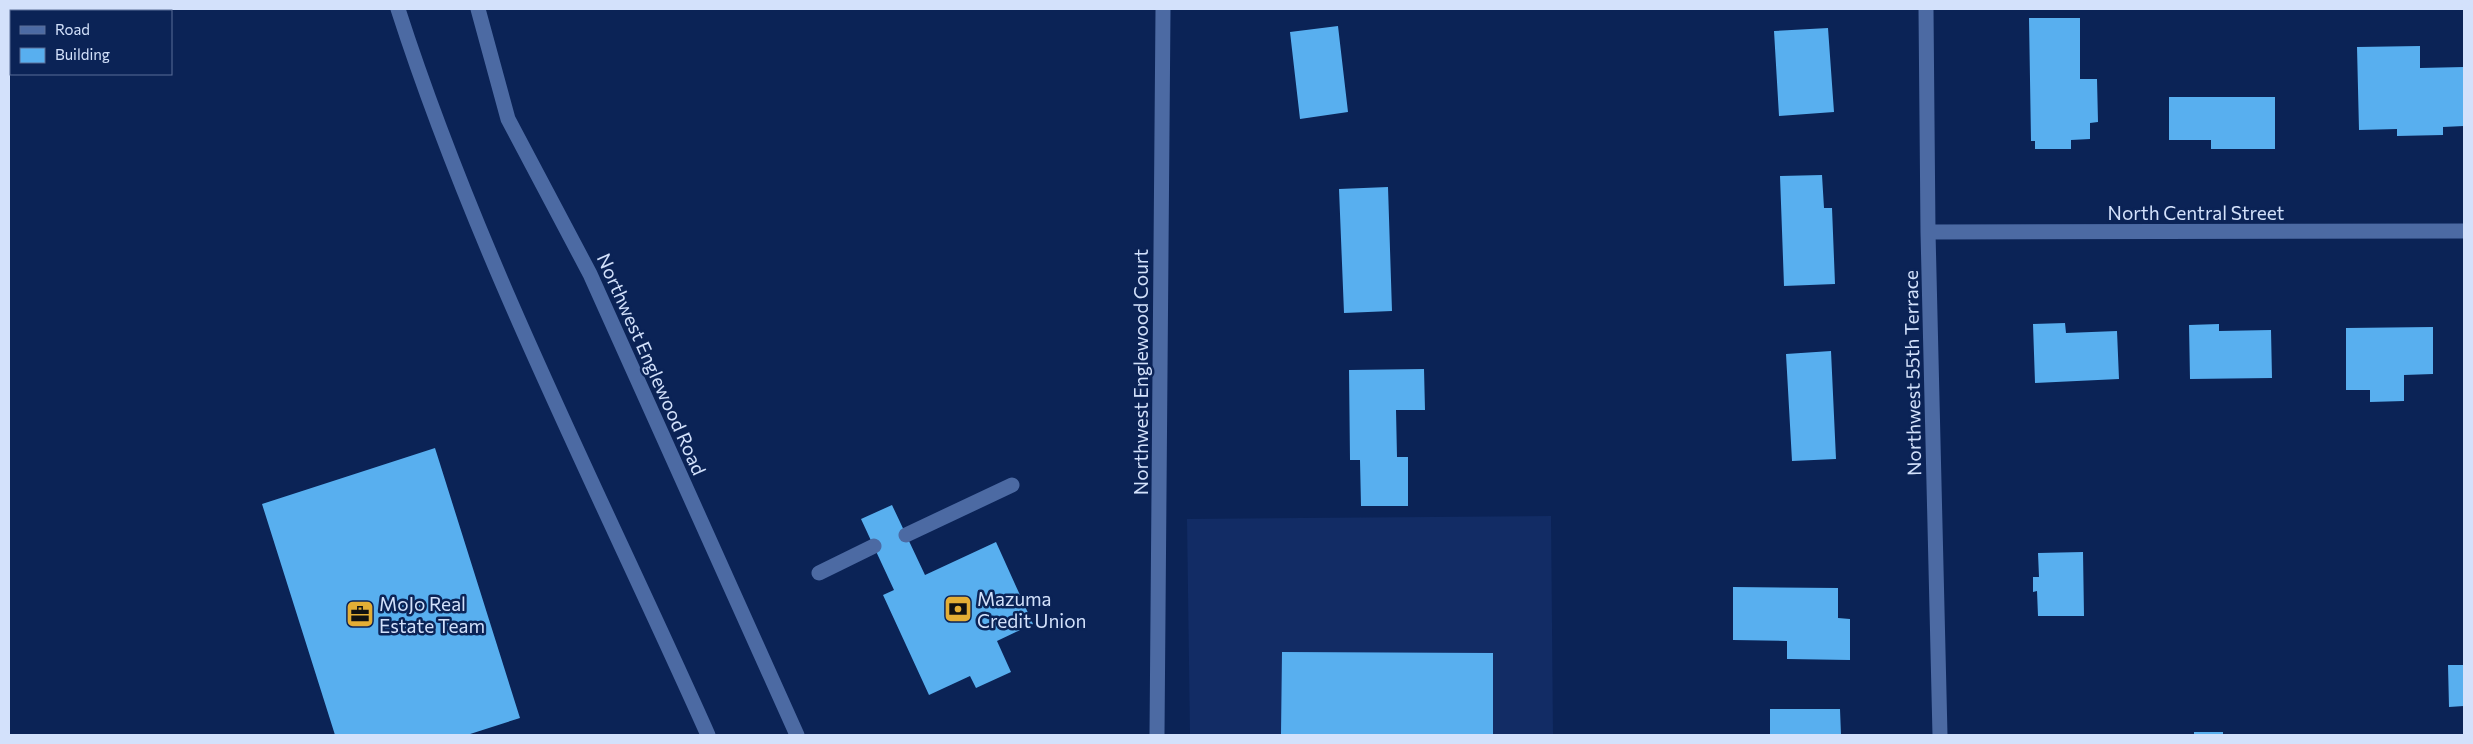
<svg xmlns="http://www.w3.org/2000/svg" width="2473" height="744" viewBox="0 0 2473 744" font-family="Commissioner,sans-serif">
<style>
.built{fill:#122c65}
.building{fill:#58afef}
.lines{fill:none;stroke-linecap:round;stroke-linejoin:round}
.lane{stroke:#4c6aa3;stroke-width:15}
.street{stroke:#4c6aa3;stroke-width:15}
.secondary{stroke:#4c6aa3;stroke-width:15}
.labels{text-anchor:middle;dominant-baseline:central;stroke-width:5;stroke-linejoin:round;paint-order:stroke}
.street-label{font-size:19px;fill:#d3e1fb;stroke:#0b2356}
.poi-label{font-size:19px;fill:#d3e1fb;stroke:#0b2356;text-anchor:start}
</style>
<rect width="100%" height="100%" fill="#0b2356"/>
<path class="built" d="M 1551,516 L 1553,735 L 1190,735 L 1187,519 Z"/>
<path class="building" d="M 2029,18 L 2080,18 L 2080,79 L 2097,79 L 2098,122 L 2090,123 L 2090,139 L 2071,140 L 2071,149 L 2035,149 L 2035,141 L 2031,141 Z
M 1338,26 L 1348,112 L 1300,119 L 1290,32 Z
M 1828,28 L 1834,112 L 1779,116 L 1774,31 Z
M 2420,46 L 2420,68 L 2464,67 L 2464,126 L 2443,127 L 2443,135 L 2397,136 L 2397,129 L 2359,130 L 2357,47 Z
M 2169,97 L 2275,97 L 2275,149 L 2211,149 L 2211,140 L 2169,140 Z
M 1822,175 L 1824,208 L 1832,208 L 1835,284 L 1784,286 L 1780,176 Z
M 1388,187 L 1392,311 L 1344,313 L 1339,189 Z
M 2065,323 L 2066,333 L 2117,331 L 2119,379 L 2035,383 L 2033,324 Z
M 2219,324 L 2219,331 L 2271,330 L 2272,378 L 2190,379 L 2189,325 Z
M 2433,327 L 2433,374 L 2404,375 L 2404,401 L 2370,402 L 2370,390 L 2346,390 L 2346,328 Z
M 1831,351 L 1836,459 L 1792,461 L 1786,354 Z
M 1424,369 L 1425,410 L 1396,410 L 1397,457 L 1408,457 L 1408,506 L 1361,506 L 1360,460 L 1350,460 L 1349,370 Z
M 435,448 L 520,718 L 467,735 L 335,735 L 262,504 Z
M 892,505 L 925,575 L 996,542 L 1033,624 L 997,641 L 1011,672 L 976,688 L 970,676 L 929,695 L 883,595 L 894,590 L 861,519 Z
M 2083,552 L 2084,616 L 2038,616 L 2037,591 L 2033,592 L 2033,577 L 2039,577 L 2038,553 Z
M 1733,587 L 1838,588 L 1838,618 L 1850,619 L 1850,660 L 1787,659 L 1787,641 L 1733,640 Z
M 1282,652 L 1493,653 L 1493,735 L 1281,734 Z
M 2448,665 L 2464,665 L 2464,706 L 2449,707 Z
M 1770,709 L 1840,709 L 1841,735 L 1770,735 Z
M 2194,732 L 2223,732 L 2223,735 L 2194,735 Z"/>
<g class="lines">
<path class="lane" d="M 906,535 L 1012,485
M 819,573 L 874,546"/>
<path class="street" d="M 1926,9 L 1928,232 L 1940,735
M 1928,232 L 2464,231
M 1157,735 L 1163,9"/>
<path class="secondary" d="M 398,9 C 479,260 601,495 708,735
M 478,9 L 508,119 L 590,274 L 797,735"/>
</g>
<defs>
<symbol id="bank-square" viewBox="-11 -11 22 22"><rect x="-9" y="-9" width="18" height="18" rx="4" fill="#e4ae35" stroke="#0b2356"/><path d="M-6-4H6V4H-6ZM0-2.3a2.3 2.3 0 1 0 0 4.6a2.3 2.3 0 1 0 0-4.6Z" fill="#111"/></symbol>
<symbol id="office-square" viewBox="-11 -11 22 22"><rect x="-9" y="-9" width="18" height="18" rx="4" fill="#e4ae35" stroke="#0b2356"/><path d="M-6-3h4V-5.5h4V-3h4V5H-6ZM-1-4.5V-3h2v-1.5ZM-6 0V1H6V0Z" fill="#111"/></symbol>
</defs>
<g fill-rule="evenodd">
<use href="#bank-square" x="942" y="593" width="32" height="32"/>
<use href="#office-square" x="344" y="598" width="32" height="32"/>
</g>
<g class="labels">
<g class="street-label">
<text x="2196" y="212">North Central Street</text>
<text transform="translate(652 364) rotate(66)">Northwest Englewood Road</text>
<text transform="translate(1140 372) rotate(-90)">Northwest Englewood Court</text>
<text transform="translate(1912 373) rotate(-91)">Northwest 55th Terrace</text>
</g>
<g class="poi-label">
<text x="977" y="598">Mazuma<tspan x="977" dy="22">Credit Union</tspan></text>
<text x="379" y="603">MoJo Real<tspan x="379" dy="22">Estate Team</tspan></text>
</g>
</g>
<rect width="2473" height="744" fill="none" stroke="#d3e1fb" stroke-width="20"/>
<rect x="10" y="10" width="162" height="65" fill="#0b2356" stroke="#5b6f98"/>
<rect x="20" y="26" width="25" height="8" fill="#4c6aa3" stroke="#5b6f98"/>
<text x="55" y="35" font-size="15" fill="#d3e1fb">Road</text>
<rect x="20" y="48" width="25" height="15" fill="#58afef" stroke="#5b6f98"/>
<text x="55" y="60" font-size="15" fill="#d3e1fb">Building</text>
</svg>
